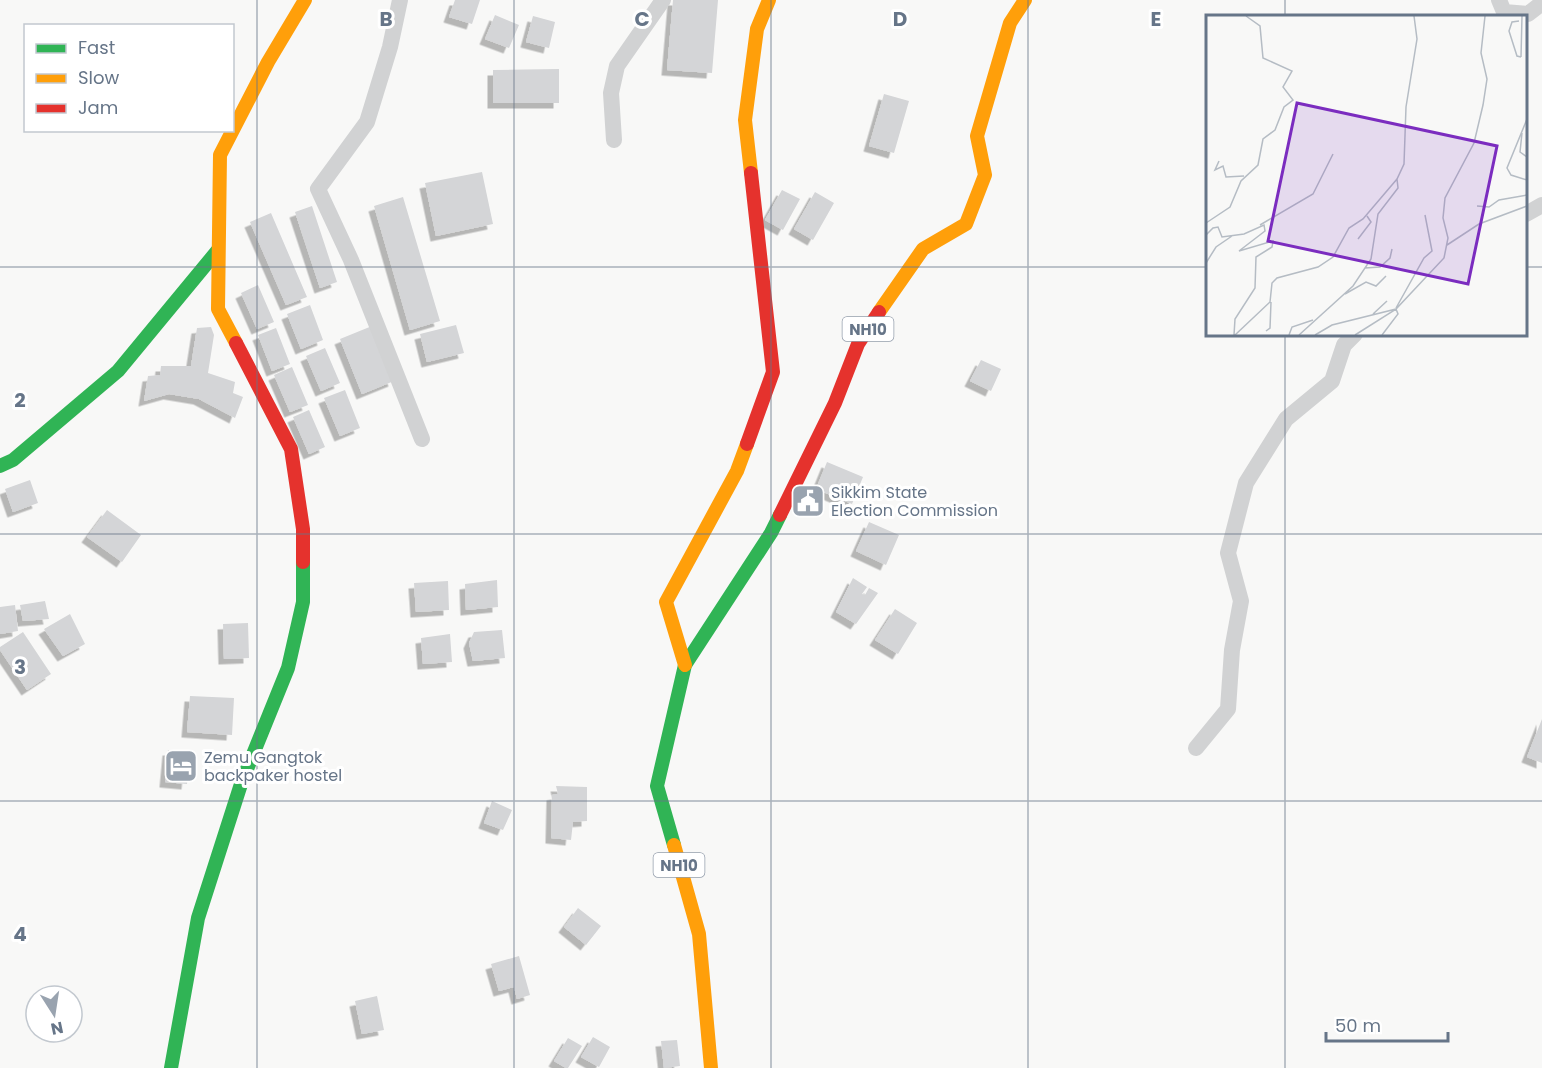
<svg xmlns="http://www.w3.org/2000/svg" width="1542" height="1068" viewBox="0 0 1542 1068" font-family="Poppins,sans-serif">
<style>
.building{fill:#d4d5d7;filter:url(#shadow)}
.lines{fill:none;stroke-linecap:round;stroke-linejoin:round}
.street{stroke:#d1d2d3;stroke-width:16}
.fast{stroke:#30b455;stroke-width:14}
.slow{stroke:#ff9f0a;stroke-width:14}
.jam{stroke:#e5322d;stroke-width:14}
.grid{fill:none;stroke:#667588;stroke-width:1.5;stroke-opacity:0.55}
.labels{text-anchor:middle;dominant-baseline:central;stroke-width:6;stroke-linejoin:round;paint-order:stroke}
.shield{fill:#fff;stroke:#949eac;stroke-width:1.5}
.shield-label{font-size:15px;font-weight:bold;fill:#667588}
.poi-label{font-size:16px;fill:#667588;stroke:#fff;text-anchor:start}
.inset-road{fill:none;stroke:#b5bcc4;stroke-width:1.5}
.view{fill:#7b2cbf;fill-opacity:0.15;stroke:#7b2cbf;stroke-width:3}
.inset-edge{fill:none;stroke:#667588;stroke-width:3}
.grid-label{font-size:20px;text-anchor:middle;font-weight:bold;fill:#667588;stroke:#fff;stroke-width:6;stroke-linejoin:round;paint-order:stroke}
</style>
<defs>
<filter id="shadow"><feDropShadow dx="-5.5" dy="5.5" stdDeviation="0" flood-color="#0004"/></filter>
</defs>
<rect width="100%" height="100%" fill="#f8f8f7"/>
<path class="building" d="M 455,0 L 480,0 L 472,24 L 449,17 Z
M 673,0 L 718,0 L 712,73 L 667,70 Z
M 495,15 L 519,25 L 509,48 L 485,39 Z
M 533,16 L 555,22 L 549,48 L 526,42 Z
M 559,69 L 559,103 L 493,103 L 493,70 Z
M 884,94 L 909,101 L 894,153 L 869,146 Z
M 482,172 L 493,224 L 436,236 L 425,183 Z
M 782,190 L 800,199 L 783,230 L 765,220 Z
M 815,192 L 834,203 L 813,240 L 794,229 Z
M 403,197 L 440,321 L 410,330 L 374,206 Z
M 312,206 L 337,282 L 320,288 L 295,212 Z
M 271,213 L 307,297 L 286,305 L 250,222 Z
M 258,285 L 274,322 L 257,329 L 241,293 Z
M 310,305 L 323,340 L 301,349 L 287,314 Z
M 456,325 L 464,353 L 427,362 L 420,334 Z
M 372,326 L 394,381 L 362,394 L 340,339 Z
M 211,327 L 214,335 L 208,373 L 235,382 L 233,393 L 243,397 L 235,418 L 199,399 L 169,394 L 144,401 L 148,376 L 160,375 L 161,366 L 191,366 L 197,328 Z
M 276,328 L 290,364 L 272,371 L 258,335 Z
M 325,348 L 340,383 L 321,391 L 306,356 Z
M 981,360 L 1001,369 L 991,391 L 970,381 Z
M 292,367 L 308,405 L 290,412 L 274,375 Z
M 345,390 L 360,428 L 340,436 L 324,398 Z
M 309,410 L 325,447 L 309,454 L 293,417 Z
M 827,462 L 863,477 L 852,504 L 816,489 Z
M 30,480 L 38,503 L 13,512 L 5,489 Z
M 107,510 L 141,535 L 122,562 L 87,537 Z
M 869,522 L 899,535 L 886,565 L 856,551 Z
M 853,578 L 867,587 L 862,594 L 865,595 L 869,588 L 878,593 L 856,624 L 836,612 Z
M 497,580 L 498,607 L 466,610 L 465,584 Z
M 448,581 L 449,610 L 416,612 L 414,583 Z
M 45,601 L 49,619 L 23,621 L 20,605 Z
M 15,605 L 18,631 L 0,634 L 0,607 Z
M 895,609 L 917,623 L 898,654 L 875,640 Z
M 70,614 L 85,644 L 63,656 L 44,629 Z
M 248,623 L 249,658 L 224,659 L 223,624 Z
M 502,630 L 505,658 L 473,661 L 469,643 L 474,632 Z
M 23,632 L 51,674 L 27,690 L 0,650 L 0,647 Z
M 450,634 L 452,662 L 423,664 L 421,638 Z
M 190,696 L 234,698 L 232,735 L 187,732 Z
M 1542,719 L 1542,763 L 1527,757 Z
M 168,750 L 190,752 L 187,784 L 165,782 Z
M 556,786 L 587,787 L 587,821 L 573,822 L 571,840 L 551,838 L 552,795 L 558,794 Z
M 492,801 L 512,810 L 503,830 L 484,823 Z
M 578,908 L 601,926 L 586,945 L 564,927 Z
M 519,956 L 530,995 L 517,999 L 514,987 L 499,991 L 491,964 Z
M 377,996 L 384,1030 L 362,1034 L 355,1001 Z
M 593,1037 L 610,1047 L 599,1067 L 581,1057 Z
M 568,1038 L 582,1046 L 568,1068 L 566,1068 L 554,1061 Z
M 677,1040 L 680,1066 L 664,1068 L 661,1041 Z"/>
<g class="lines">
<path class="street" d="M 400,0 L 390,47 L 367,122 L 318,189 L 351,260 L 422,439
M 1499,0 L 1504,12 L 1528,14 L 1542,3
M 614,140 L 611,93 L 617,66 L 663,0
M 1526,214 L 1542,205
M 1196,748 L 1228,709 L 1232,650 L 1241,601 L 1228,553 L 1246,483 L 1286,419 L 1332,381 L 1344,345 L 1355,334"/>
<path class="fast" d="M 0,466 L 13,460 L 118,371 L 218,250
M 674,845 L 657,786 L 685,665 L 771,533 L 780,515
M 171,1068 L 198,918 L 241,784 L 288,668 L 303,602 L 303,562"/>
<path class="slow" d="M 751,173 L 745,120 L 757,29 L 769,0
M 879,312 L 923,249 L 966,224 L 985,175 L 977,136 L 1010,23 L 1025,0
M 236,343 L 218,309 L 220,155 L 268,62 L 305,0
M 685,665 L 666,602 L 737,471 L 747,444
M 674,845 L 699,934 L 711,1068"/>
<path class="jam" d="M 236,343 L 291,449 L 303,529 L 303,562
M 747,444 L 773,372 L 751,173
M 780,515 L 835,403 L 858,344 L 879,312"/>
</g>
<path class="grid" d="M 257,0 L 257,1068M 514,0 L 514,1068M 771,0 L 771,1068M 1028,0 L 1028,1068M 1285,0 L 1285,16M 0,267 L 1208,267M 1526,267 L 1542,267M 1285,334 L 1285,1068M 0,534 L 1542,534M 0,801 L 1542,801"/>
<defs>
<symbol id="civic-square" viewBox="-11 -11 22 22"><rect x="-9" y="-9" width="18" height="18" rx="4" fill="#99a3af" stroke="#fff"/><path d="M-.6-6.5H3V-4.5H.6V-3L4-1V1h2V6H-6V1h2V-1L-.6-3ZM-1.2 2.5V6h2.4V2.5Z" fill="#fff"/></symbol>
<symbol id="hotel-square" viewBox="-11 -11 22 22"><rect x="-9" y="-9" width="18" height="18" rx="4" fill="#99a3af" stroke="#fff"/><path d="M-6-4.5h1.5V1H6V5H4.5V3h-9V5H-6ZM-4 0a1.8 1.8 0 1 1 3.6 0ZM.5 0V-2.5h3Q6-2.5 6 0Z" fill="#fff"/></symbol>
</defs>
<g fill-rule="evenodd">
<use href="#civic-square" x="789" y="482" width="38" height="38"/>
<use href="#hotel-square" x="162" y="747" width="38" height="38"/>
</g>
<g class="labels">
<g class="shield">
<rect x="842.5" y="317" width="51" height="24" rx="4.5"/>
<rect x="653.5" y="853" width="51" height="24" rx="4.5"/>
</g>
<g class="shield-label">
<text x="868" y="329">NH10</text>
<text x="679" y="865">NH10</text>
</g>
<g class="poi-label">
<text x="831" y="492">Sikkim State<tspan x="831" dy="18">Election Commission</tspan></text>
<text x="204" y="757">Zemu Gangtok<tspan x="204" dy="18">backpaker hostel</tspan></text>
</g>
</g>
<g transform="translate(1206 15)">
<rect width="321" height="321" fill="#f8f8f7"/>
<path class="inset-road" d="M 313,6 L 306,7 L 303,16 L 311,41 L 315,42M 315,42 L 316,1M 321,104 L 301,153 L 305,160 L 321,165M 316,118 L 314,137 L 321,142M 13,146 L 9,155 L 17,151 L 20,162 L 38,161M 271,191 L 283,192 L 293,185 L 321,180M 0,208 L 24,192 L 35,166 L 52,150 L 57,124 L 69,115 L 78,92 L 87,85 L 77,72 L 86,56 L 57,43 L 54,11 L 40,1M 54,210 L 107,179 L 127,139M 0,220 L 7,213 L 12,212 L 16,222 L 38,219 L 58,210 L 59,216 L 33,236 L 67,226 L 66,232 L 50,242 L 49,273 L 29,304 L 28,320M 152,224 L 165,207 L 161,201M 241,230 L 273,209 L 321,191M 0,248 L 10,232 L 26,221M 159,253 L 174,252 L 184,243 L 186,234M 139,279 L 160,267 L 170,271 L 180,261M 190,293 L 218,243 L 226,236 L 219,200M 167,299 L 181,286M 60,316 L 64,313 L 65,287M 29,320 L 64,287 L 66,268 L 71,263 L 112,252 L 127,242 L 143,213 L 157,204 L 191,164 L 198,149 L 200,92 L 211,24 L 208,1M 83,320 L 86,312 L 107,305M 93,320 L 147,271 L 165,244 L 172,199 L 192,173 L 191,164M 109,320 L 126,310 L 190,294 L 238,243 L 242,223 L 237,203 L 239,183 L 268,128 L 277,90 L 281,64 L 275,38 L 279,1M 149,320 L 190,294 L 192,299 L 176,320"/>
<path class="view" d="M 91,88 L 291,131 L 262,269 L 62,226 Z"/>
<rect width="321" height="321" class="inset-edge"/>
</g>
<g class="grid-label">
<text x="386" y="26">B</text>
<text x="642" y="26">C</text>
<text x="900" y="26">D</text>
<text x="1156" y="26">E</text>
<text x="20" y="407">2</text>
<text x="20" y="674">3</text>
<text x="20" y="941">4</text>
</g>
<rect x="24" y="24" width="210" height="108" fill="#ffffff" stroke="#c2c8cf" stroke-width="1.5"/>
<rect x="36" y="44" width="30" height="9" fill="#30b455" stroke="#c2c8cf" stroke-width="1.5"/>
<text x="78" y="54" font-size="18" fill="#667588">Fast</text>
<rect x="36" y="74" width="30" height="9" fill="#ff9f0a" stroke="#c2c8cf" stroke-width="1.5"/>
<text x="78" y="84" font-size="18" fill="#667588">Slow</text>
<rect x="36" y="104" width="30" height="9" fill="#e5322d" stroke="#c2c8cf" stroke-width="1.5"/>
<text x="78" y="114" font-size="18" fill="#667588">Jam</text>
<g transform="translate(54 1014) rotate(168)"><circle r="28" fill="#ffffff" stroke="#c2c8cf" stroke-width="1.5"/>
<path d="M0-4.5L10 22L0 15L-10 22Z" fill="#99a3af"/>
<text y="-9" font-size="16" font-weight="bold" text-anchor="middle" fill="#667588">N</text>
</g>
<path d="M1326 1032v9h122v-9" fill="none" stroke="#667588" stroke-width="3"/>
<text x="1335" y="1032" font-size="18" fill="#667588" stroke="#ffffff" stroke-width="4.5" paint-order="stroke">50 m</text>
</svg>
